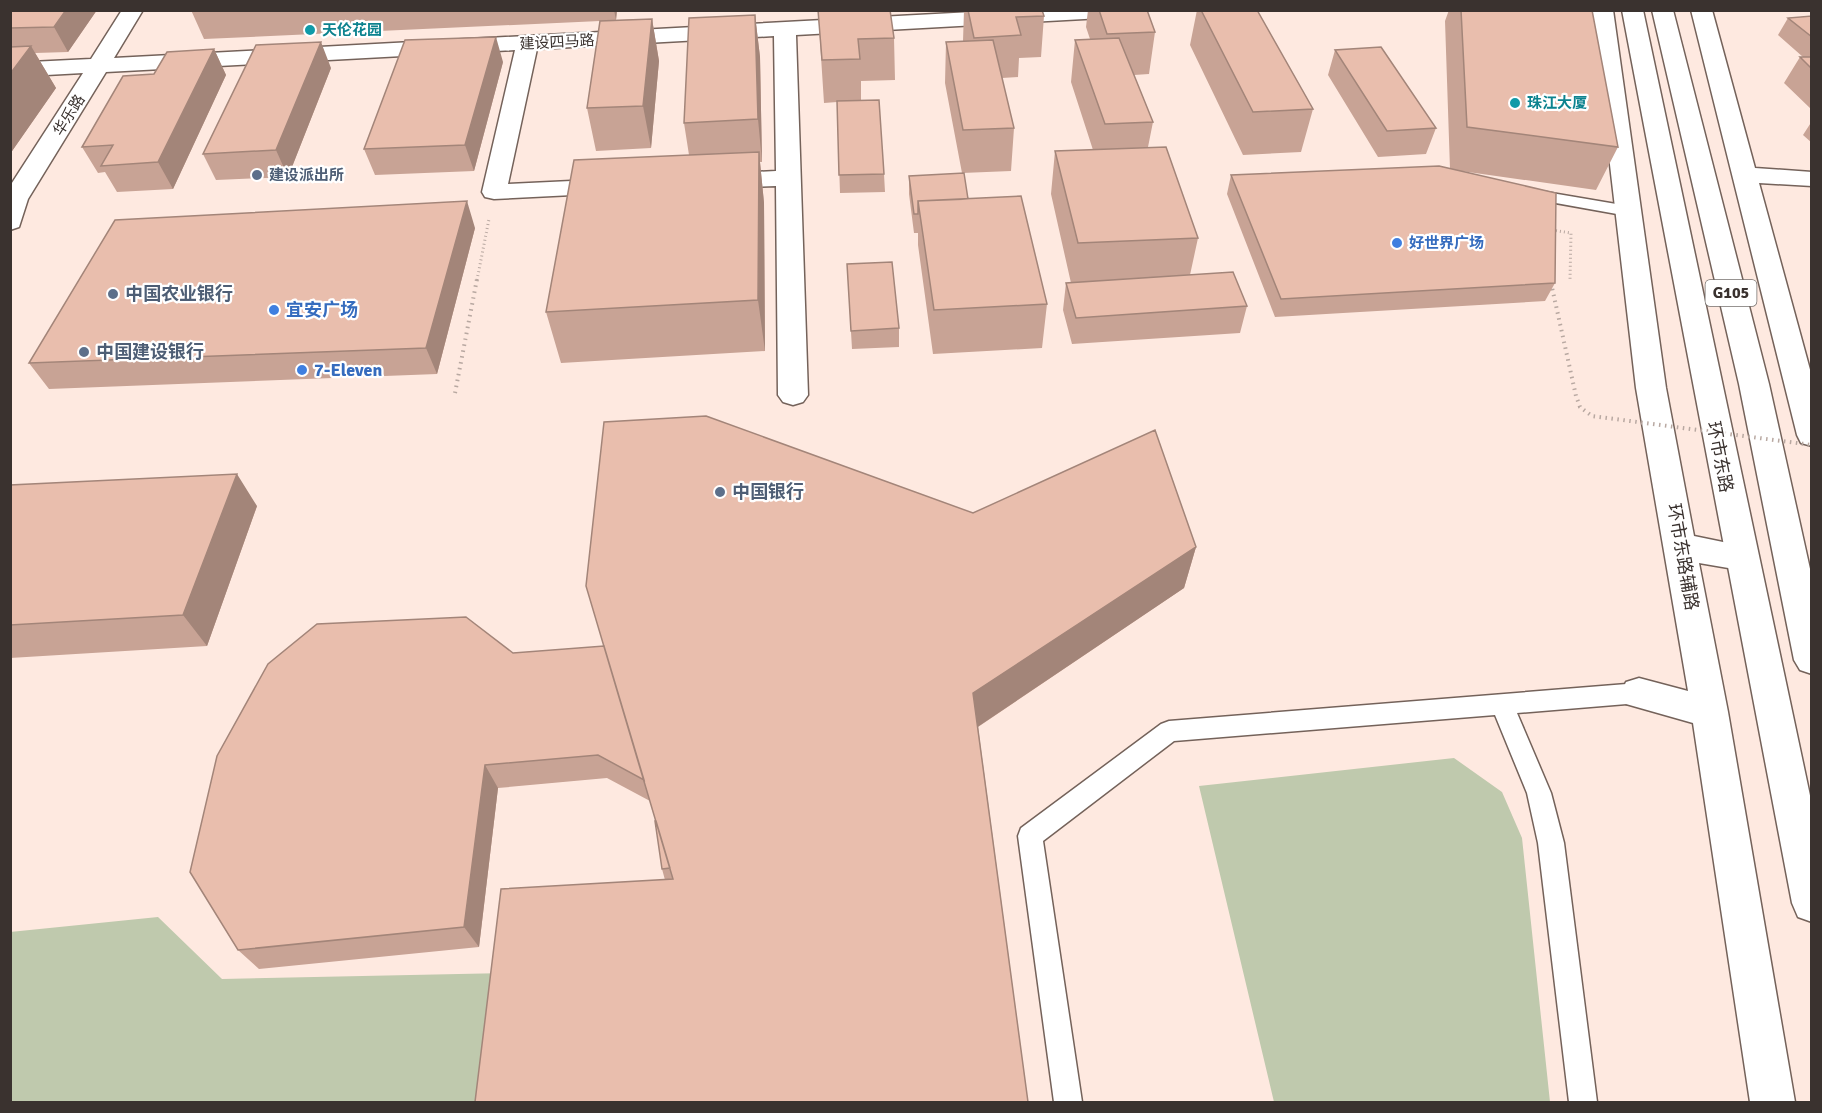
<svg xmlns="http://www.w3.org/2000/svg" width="1822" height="1113" viewBox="0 0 1822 1113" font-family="Signika,'Noto Sans SC',sans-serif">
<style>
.green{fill:#bfc9ad}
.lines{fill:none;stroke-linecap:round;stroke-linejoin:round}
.service-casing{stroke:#74625a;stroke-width:3}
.minor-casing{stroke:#74625a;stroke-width:3}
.trunk-casing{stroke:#74625a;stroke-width:3}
.path-far1{stroke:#b8a8a1;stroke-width:3;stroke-dasharray:1 3;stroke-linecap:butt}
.path{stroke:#b8a8a1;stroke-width:4;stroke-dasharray:1.5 4.5;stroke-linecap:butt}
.service{fill:#fff;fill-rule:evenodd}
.minor{fill:#fff;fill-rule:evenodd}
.trunk{fill:#fff;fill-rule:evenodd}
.path-bridge{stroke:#b8a8a1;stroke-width:4;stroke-dasharray:1.5 4.5;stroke-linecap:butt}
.wall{fill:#c8a395}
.shaded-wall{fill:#a38579}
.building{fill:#e9bead;stroke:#a38579;stroke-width:1.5}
.culture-dot{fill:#0f9aa8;stroke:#fff;stroke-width:2}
.service-dot{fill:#5c6f8a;stroke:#fff;stroke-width:2}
.shop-dot{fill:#3f7fe0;stroke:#fff;stroke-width:2}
.labels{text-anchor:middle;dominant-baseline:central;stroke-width:4.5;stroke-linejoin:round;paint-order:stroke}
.far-culture-label{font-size:15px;font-weight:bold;fill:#0d838f;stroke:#fff;text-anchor:start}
.far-street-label{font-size:15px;fill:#3a322f;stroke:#fff}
.far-service-label{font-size:15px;font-weight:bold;fill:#4e5e75;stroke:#fff;text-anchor:start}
.far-shop-label{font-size:15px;font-weight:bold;fill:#366cbe;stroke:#fff;text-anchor:start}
.shield{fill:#fff;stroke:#75706d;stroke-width:1.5}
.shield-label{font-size:16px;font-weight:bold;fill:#3a322f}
.service-label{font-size:18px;font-weight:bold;fill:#4e5e75;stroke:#fff;text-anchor:start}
.shop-label{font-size:18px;font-weight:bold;fill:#366cbe;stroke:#fff;text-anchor:start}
.street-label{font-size:18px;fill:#3a322f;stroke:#fff}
</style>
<rect width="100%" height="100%" fill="#fee9e0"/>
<path class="green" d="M 1454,758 L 1502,792 L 1522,838 L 1550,1102 L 1274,1102 L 1199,786 Z
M 158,917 L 222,979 L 507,973 L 493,1102 L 11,1102 L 10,932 Z"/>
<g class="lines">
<defs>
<path id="service" d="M 1528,189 L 1628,206 L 1636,211 L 1628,216 L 1522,197 L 1520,194 Z
M 1639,683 L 1647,686 L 1650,693 L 1647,700 L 1639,703 L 1517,713 L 1551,793 L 1564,843 L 1597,1102 L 1569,1102 L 1538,843 L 1527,793 L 1495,715 L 1174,741 L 1043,841 L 1082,1102 L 1054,1102 L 1018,836 L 1021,828 L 1161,724 L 1169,721 Z"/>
<path id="minor" d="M 122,10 L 143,10 L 114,58 L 1010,10 L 1149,10 L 1139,16 L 796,35 L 808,395 L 803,402 L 793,405 L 783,402 L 778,395 L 776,186 L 716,188 L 707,186 L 704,181 L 707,176 L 716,174 L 776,171 L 774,36 L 537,49 L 508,184 L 613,179 L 622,181 L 625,186 L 622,191 L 613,193 L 494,199 L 485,197 L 482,192 L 515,50 L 106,72 L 28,199 L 19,227 L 10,230 L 10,186 L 83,73 L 10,77 L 10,63 L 91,59 Z
M 1592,10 L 1613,10 L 1666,388 L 1694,536 L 1752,548 L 1757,557 L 1752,566 L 1740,570 L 1699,563 L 1728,712 L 1795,1102 L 1750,1102 L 1693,723 L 1626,704 L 1621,693 L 1626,682 L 1639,678 L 1688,691 L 1636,388 Z
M 1691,10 L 1712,10 L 1755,168 L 1812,172 L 1812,186 L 1759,183 L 1812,377 L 1812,446 L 1801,443 L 1797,435 Z"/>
<path id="trunk" d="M 1622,10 L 1643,10 L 1812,805 L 1812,922 L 1798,917 L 1792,903 Z
M 1652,10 L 1673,10 L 1769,384 L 1812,578 L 1812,674 L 1800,670 L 1794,660 L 1739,384 Z"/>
</defs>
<use href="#service" class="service-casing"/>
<use href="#minor" class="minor-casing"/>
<use href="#trunk" class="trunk-casing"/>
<path class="path-far1" d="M 1552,230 L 1571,233 L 1570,280
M 477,280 L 489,219"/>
<path class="path" d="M 455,393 L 477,279"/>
<use href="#service" class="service"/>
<use href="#minor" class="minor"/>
<use href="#trunk" class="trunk"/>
<path class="path-bridge" d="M 1551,283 L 1576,396 L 1580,407 L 1592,416 L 1812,445"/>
</g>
<path class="wall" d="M 10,10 L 97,10 L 68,52 L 35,53 L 56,88 L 10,154 Z
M 191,10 L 617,10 L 616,20 L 652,19 L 659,61 L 651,148 L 596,151 L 587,108 L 600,21 L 204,39 Z
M 818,10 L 894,38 L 895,80 L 861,81 L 861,100 L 884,174 L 885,192 L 840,193 L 837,102 L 824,103 Z
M 964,10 L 1042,10 L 1044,16 L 1041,57 L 1019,58 L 1018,77 L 1002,78 L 1014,128 L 1011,171 L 962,173 L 945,83 L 946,42 L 963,41 Z
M 1088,10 L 1147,10 L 1155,32 L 1149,74 L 1134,75 L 1153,122 L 1148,147 L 1198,238 L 1190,275 L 1247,306 L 1240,333 L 1072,344 L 1063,310 L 1066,283 L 1071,283 L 1051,194 L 1055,151 L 1093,150 L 1071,82 L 1075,40 L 1090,39 L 1086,27 Z
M 1197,10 L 1257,10 L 1313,109 L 1301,152 L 1243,155 L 1190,45 Z
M 1449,10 L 1592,10 L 1618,147 L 1596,190 L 1461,171 L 1555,283 L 1545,301 L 1275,317 L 1227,194 L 1231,175 L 1450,169 L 1445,21 Z
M 755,15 L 760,57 L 762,162 L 760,162 L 764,203 L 765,351 L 561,363 L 546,312 L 689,155 L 684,123 Z
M 1812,16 L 1812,110 L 1784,83 L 1800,57 L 1803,57 L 1778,35 L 1788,18 Z
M 214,49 L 226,75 L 173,189 L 117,192 L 105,172 L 98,173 L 82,147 L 154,74 Z
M 1335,50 L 1436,128 L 1426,154 L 1378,157 L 1328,75 Z
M 503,62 L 474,171 L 375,175 L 364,149 Z
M 331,68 L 288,177 L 216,180 L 203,154 Z
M 1812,121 L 1812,143 L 1803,135 Z
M 909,176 L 968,199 L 1047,304 L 1042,348 L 933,354 L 918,245 L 918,233 L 914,233 L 909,194 Z
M 475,228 L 437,374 L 49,389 L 29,363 Z
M 847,264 L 899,328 L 899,347 L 852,349 Z
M 10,485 L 257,506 L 207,646 L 10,658 Z
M 973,513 L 1196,547 L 1184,588 L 978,727 L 1028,1102 L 665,880 L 662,869 L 656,821 L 650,801 L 607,778 L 498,788 L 479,947 L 259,969 L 238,950 L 513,653 L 604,646 Z"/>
<path class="shaded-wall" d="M 66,10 L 97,10 L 68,52 L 54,27 Z
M 614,10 L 617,10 L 616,20 Z
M 755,15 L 760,57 L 762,162 L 758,119 Z
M 652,19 L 659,61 L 651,148 L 643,106 Z
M 496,37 L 503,62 L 474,171 L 465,145 Z
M 321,42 L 331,68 L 288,177 L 276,150 Z
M 31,46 L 56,88 L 10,154 L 10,74 Z
M 214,49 L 226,75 L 173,189 L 158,162 Z
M 759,152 L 764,203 L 765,351 L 758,300 Z
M 467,201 L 475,228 L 437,374 L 426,348 Z
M 237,474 L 257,506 L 207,646 L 183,615 Z
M 1196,547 L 1184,588 L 970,732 L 973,693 Z
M 485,765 L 498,788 L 479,947 L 464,927 Z"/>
<path class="building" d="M 12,10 L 66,10 L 54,27 L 10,28 L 10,13 Z
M 818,10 L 890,10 L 894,38 L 858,39 L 860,59 L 822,60 Z
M 968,10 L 1042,10 L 1044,16 L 1016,17 L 1021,35 L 974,38 Z
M 1099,10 L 1147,10 L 1155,32 L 1107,34 Z
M 1201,10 L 1257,10 L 1313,109 L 1253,112 Z
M 1461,10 L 1592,10 L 1618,147 L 1467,127 Z
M 755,15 L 758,119 L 684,123 L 689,18 Z
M 1812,16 L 1812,37 L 1788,18 Z
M 652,19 L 643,106 L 587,108 L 600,21 Z
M 496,37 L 465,145 L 364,149 L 405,40 Z
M 1119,38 L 1153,122 L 1105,124 L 1075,40 Z
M 993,40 L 1014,128 L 963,130 L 946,42 Z
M 321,42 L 276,150 L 203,154 L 256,45 Z
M 31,46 L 10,74 L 10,47 Z
M 1381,47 L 1436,128 L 1387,131 L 1335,50 Z
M 214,49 L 158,162 L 101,166 L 113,145 L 82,147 L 123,76 L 154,74 L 167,52 Z
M 1800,57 L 1812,57 L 1812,69 Z
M 879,100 L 884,174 L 839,175 L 837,101 Z
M 1166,147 L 1198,238 L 1078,243 L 1055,151 Z
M 759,152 L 758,300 L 546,312 L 574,160 Z
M 1439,166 L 1556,193 L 1555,283 L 1281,299 L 1231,175 Z
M 964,173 L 968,199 L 918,201 L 918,214 L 914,214 L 909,176 Z
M 1021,196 L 1047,304 L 934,310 L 918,201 Z
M 467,201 L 426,348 L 29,363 L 115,220 Z
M 892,262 L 899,328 L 851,331 L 847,264 Z
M 1233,272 L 1247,306 L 1076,318 L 1066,283 Z
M 706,416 L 973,513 L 1155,430 L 1196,547 L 973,693 L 1028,1102 L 475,1102 L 501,889 L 673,879 L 586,586 L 604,422 Z
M 237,474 L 183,615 L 10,625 L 10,485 Z
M 466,617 L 513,653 L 604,646 L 644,780 L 598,755 L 485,765 L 464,927 L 238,950 L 190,872 L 217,756 L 268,664 L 317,624 Z
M 655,821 L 656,821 L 670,868 L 662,869 Z"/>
<g class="culture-dot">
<circle cx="310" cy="30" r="6"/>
<circle cx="1515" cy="103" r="6"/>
</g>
<g class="service-dot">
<circle cx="257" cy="175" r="6"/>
<circle cx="113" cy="294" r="6"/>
<circle cx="84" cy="352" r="6"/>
<circle cx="720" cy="492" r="6"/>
</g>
<g class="shop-dot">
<circle cx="1397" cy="243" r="6"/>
<circle cx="274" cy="310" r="6"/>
<circle cx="302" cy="370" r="6"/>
</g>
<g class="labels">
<g class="far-culture-label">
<text x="322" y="30">天伦花园</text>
<text x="1527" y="103">珠江大厦</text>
</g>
<g class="far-street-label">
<text transform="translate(557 42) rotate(-3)">建设四马路</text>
<text transform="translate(69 115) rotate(-58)">华乐路</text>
</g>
<g class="far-service-label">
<text x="269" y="175">建设派出所</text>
</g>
<g class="far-shop-label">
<text x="1409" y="243">好世界广场</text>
</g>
<rect class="shield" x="1705.5" y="280" width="51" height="26" rx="4.5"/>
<g class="shield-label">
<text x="1731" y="293">G105</text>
</g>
<g class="service-label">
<text x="125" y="294">中国农业银行</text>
<text x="96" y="352">中国建设银行</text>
<text x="732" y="492">中国银行</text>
</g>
<g class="shop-label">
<text x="286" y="310">宜安广场</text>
<text x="314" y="370">7-Eleven</text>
</g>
<g class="street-label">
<text transform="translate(1720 457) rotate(79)">环市东路</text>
<text transform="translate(1683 557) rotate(80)">环市东路辅路</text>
</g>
</g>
<rect width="1822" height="1113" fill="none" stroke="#3a322f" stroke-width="24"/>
</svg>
